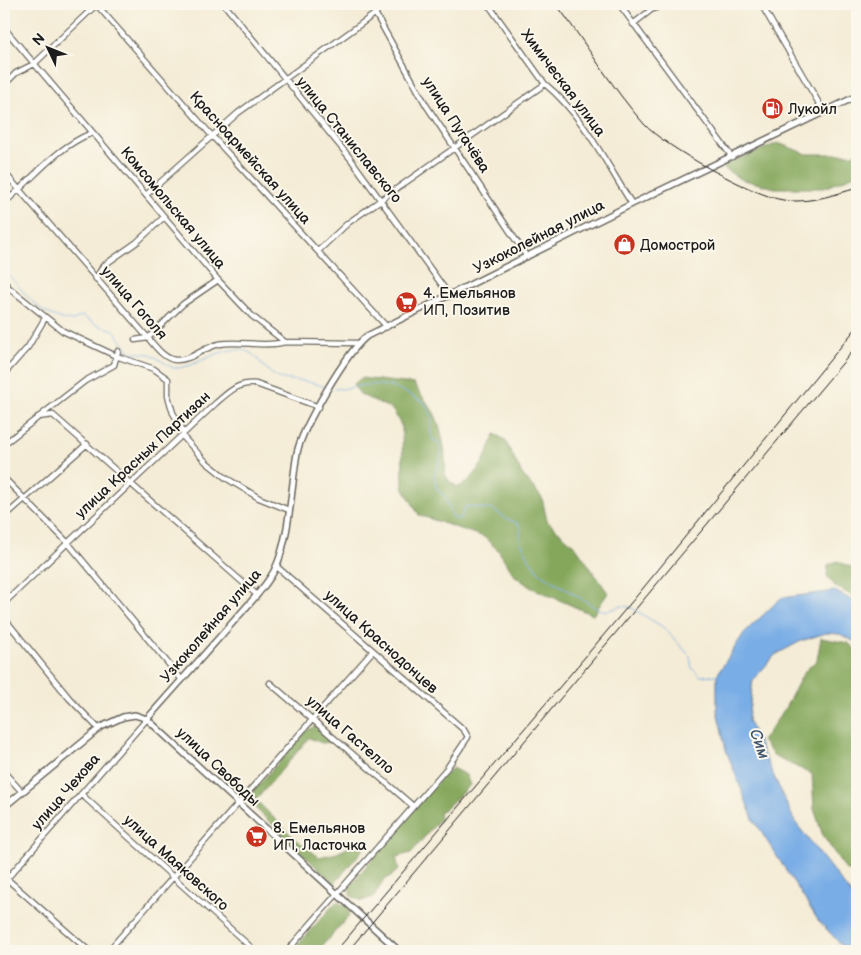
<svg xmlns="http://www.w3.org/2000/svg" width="861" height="955" viewBox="0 0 861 955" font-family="'Balsamiq Sans',sans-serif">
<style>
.forest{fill:#85a75c;stroke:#50623c}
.water{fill:#79ade6;stroke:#4a6481}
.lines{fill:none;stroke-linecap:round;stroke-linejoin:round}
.stream{stroke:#79ade6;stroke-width:1}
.minor-casing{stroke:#68655d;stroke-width:7}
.tertiary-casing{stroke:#68655d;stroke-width:8}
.minor{stroke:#fff;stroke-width:4.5}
.tertiary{stroke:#fff;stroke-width:5}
.rail{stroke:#1c1c1c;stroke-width:1}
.labels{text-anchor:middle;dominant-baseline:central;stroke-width:4;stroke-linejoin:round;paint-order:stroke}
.street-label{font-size:15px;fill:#1c1c1c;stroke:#fbf7ec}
.poi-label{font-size:15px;fill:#1c1c1c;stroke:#fbf7ec;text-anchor:start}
.water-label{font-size:16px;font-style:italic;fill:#41566d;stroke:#fbf7ec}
</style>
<rect width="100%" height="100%" fill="#fbf7ec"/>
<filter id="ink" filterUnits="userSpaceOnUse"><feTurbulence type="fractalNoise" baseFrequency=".02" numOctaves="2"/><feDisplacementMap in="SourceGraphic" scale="10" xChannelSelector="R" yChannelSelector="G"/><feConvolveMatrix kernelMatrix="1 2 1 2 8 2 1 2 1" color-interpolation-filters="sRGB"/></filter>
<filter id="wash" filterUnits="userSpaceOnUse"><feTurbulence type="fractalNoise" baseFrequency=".0096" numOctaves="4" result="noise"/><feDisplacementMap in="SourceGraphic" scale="20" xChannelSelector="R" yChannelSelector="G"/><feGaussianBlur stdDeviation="1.12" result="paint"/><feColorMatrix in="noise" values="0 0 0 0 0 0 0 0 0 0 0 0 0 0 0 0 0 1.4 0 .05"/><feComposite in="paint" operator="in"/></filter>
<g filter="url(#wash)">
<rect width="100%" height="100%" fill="#f4ecd6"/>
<path class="forest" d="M 778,143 L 807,154 L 857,154 L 857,174 L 824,188 L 775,188 L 740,179 L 721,166 Z
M 361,378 L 414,384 C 420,394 428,403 434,413 C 442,427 447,459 445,474 L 449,481 L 458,487 C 479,478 487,454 495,434 L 505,440 L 522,474 L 542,498 L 547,521 L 576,547 L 608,593 L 593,615 L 530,587 L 514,575 L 498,550 L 484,537 L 419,515 L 403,487 L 402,427 L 392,409 L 361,395 L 353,385 Z
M 838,561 L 857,570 L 857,598 L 836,587 L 827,576 L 828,565 Z
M 821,638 L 848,643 L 857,650 L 857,874 L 846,870 L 823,836 L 814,809 L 812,774 L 775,757 L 762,741 L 784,710 L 804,672 L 817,660 Z
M 316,726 L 331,742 L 322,743 L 309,738 L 256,800 L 294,838 L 319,857 L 337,853 L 357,843 L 365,847 L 334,884 L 246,799 L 307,730 Z
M 452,768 L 466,775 L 470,785 L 445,809 L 439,812 L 440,819 L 411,853 L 396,857 L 399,870 L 382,882 L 375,896 L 362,901 L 351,896 L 349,887 L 432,788 Z
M 336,902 L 347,906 L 350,915 L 322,946 L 321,951 L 292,951 Z"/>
<path class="water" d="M 835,591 L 857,603 L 857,643 L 840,634 L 826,633 L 801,641 L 775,655 L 753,680 L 748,720 L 795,822 L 857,902 L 857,951 L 847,951 L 818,920 L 753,819 L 726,750 L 717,710 L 717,675 L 744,633 L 781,598 Z"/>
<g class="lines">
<path class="stream" d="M 4,270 C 26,292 36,316 72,321 L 82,316 L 97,325 L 114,330 L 130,352 L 150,354 L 173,368 C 196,369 216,347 243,350 C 256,352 263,369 275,376 C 286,382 297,379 308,382 C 315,383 320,386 326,387
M 330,388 C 345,391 353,386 366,385 C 391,383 404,391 425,403 L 432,417 C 432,428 428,426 433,440 L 438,442 L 442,453 L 434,476 L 437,489 L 444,496 L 454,519 L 460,519 L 466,506 L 494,510 L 505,518 L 517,523 L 521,528 L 520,540 L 529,559 L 540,573 L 598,609 L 607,611 L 621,606 L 630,607 L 663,627 L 690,656 L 692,668 L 700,676 L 717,675"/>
</g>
</g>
<g filter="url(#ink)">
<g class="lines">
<defs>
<path id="minor" d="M 96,4 L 213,137 L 387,327
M 224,4 L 350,158 L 450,296
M 370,4 L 426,105 L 527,257
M 488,4 L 545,84 C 582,114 606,163 632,204
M 619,4 L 732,157
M 761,4 L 824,112
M 633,24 L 651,10 L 665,4
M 4,28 L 218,280 L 252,316 L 285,342 L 357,343
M 4,85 L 16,73 L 34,64 L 97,4
M 4,172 L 148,338 C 155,346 163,358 175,360 C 191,361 204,347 219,344 C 241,340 263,348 285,342
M 146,195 L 238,113 L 376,13
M 4,203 C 33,179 56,147 92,133
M 318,251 L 348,223 L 545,84
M 96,279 L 103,266 L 137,242 L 164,217
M 4,281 L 8,287 L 63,331 L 116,356 L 154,369 L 168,379 L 168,396 L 173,413 L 181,426 L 184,438 L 206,462 L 226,478 L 259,498 L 289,510
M 135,340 L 148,338 L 183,304 L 218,280
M 4,374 L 28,347 L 45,318
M 38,417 L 53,415 L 257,595
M 4,444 L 85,381 L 114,365 L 118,351
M 4,478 L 68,543 L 182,680
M 4,517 L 87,444
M 276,566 L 464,730 L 468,737 L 447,768 L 287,951
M 4,603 L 216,403 C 229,392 238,382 256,384 L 319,407
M 4,618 L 69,698 L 99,729
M 270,683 L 413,806
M 4,772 L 22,792
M 81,794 L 255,951
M 7,879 L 89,951
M 4,882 L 147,719
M 108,951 L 372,652"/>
<path id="tertiary" d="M 147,719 L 257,595 C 264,586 272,577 276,567 C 290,535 291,488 297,453 C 302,428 347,351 367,336 L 632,204 L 857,96
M 4,807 L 101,727 L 123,717 L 135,715 L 147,719 L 399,951"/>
</defs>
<use href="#minor" class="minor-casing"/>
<use href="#tertiary" class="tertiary-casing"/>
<use href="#minor" class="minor"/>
<use href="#tertiary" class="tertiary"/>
<path class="rail" d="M 556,4 C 586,43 611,87 644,124 C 663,146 754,196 783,200 C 808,204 833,195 857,188
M 336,951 L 635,598 L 857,327
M 348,951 L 857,346"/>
</g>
</g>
<defs>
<symbol id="fuel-disc" viewBox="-11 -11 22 22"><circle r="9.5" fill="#c8321e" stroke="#fbf7ec"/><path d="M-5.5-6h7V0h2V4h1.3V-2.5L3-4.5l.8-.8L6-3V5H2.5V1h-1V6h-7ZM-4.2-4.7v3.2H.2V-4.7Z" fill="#fff"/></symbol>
<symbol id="shop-disc" viewBox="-11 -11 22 22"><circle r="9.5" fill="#c8321e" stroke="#fbf7ec"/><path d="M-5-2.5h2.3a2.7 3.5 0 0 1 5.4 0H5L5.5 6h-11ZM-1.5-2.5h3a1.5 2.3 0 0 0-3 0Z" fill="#fff"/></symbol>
<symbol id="supermarket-disc" viewBox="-11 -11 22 22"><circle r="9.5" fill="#c8321e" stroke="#fbf7ec"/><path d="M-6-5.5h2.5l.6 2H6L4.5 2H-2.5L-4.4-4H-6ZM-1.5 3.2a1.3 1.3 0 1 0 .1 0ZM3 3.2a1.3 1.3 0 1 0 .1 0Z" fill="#fff"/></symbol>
</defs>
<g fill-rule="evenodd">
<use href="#fuel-disc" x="760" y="96" width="25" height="25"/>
<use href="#shop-disc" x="612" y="232" width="25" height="25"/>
<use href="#supermarket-disc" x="394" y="290" width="25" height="25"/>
<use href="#supermarket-disc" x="244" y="824" width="25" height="25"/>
</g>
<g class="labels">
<g class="street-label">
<text transform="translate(563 83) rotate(53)">Химическая улица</text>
<text transform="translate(456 125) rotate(57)">улица Пугачёва</text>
<text transform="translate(349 140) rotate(51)">улица Станиславского</text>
<text transform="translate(250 158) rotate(48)">Красноармейская улица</text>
<text transform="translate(173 208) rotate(50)">Комсомольская улица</text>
<text transform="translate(539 237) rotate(-27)">Узкоколейная улица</text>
<text transform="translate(134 303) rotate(49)">улица Гоголя</text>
<text transform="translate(143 455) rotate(-43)">улица Красных Партизан</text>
<text transform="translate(211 626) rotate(-49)">Узкоколейная улица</text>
<text transform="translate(381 642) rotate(42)">улица Краснодонцев</text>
<text transform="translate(350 735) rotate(41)">улица Гастелло</text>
<text transform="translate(218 767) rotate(43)">улица Свободы</text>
<text transform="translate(66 792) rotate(-49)">улица Чехова</text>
<text transform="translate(176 863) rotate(42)">улица Маяковского</text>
</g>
<g class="poi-label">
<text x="788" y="109">Лукойл</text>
<text x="640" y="245">Домострой</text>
<text x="423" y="293">4. Емельянов<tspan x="423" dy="17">ИП, Позитив</tspan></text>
<text x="273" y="828">8. Емельянов<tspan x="273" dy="17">ИП, Ласточка</tspan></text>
</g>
<g class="water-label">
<text transform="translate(759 744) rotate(70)">Сим</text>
</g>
</g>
<rect width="861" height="955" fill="none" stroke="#fbf7ec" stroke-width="20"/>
<g transform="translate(48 48) rotate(313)" stroke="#fbf7ec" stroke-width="4" paint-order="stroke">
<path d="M0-4L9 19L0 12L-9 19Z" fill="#1c1c1c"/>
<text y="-8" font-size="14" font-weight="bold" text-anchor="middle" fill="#1c1c1c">N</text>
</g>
</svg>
